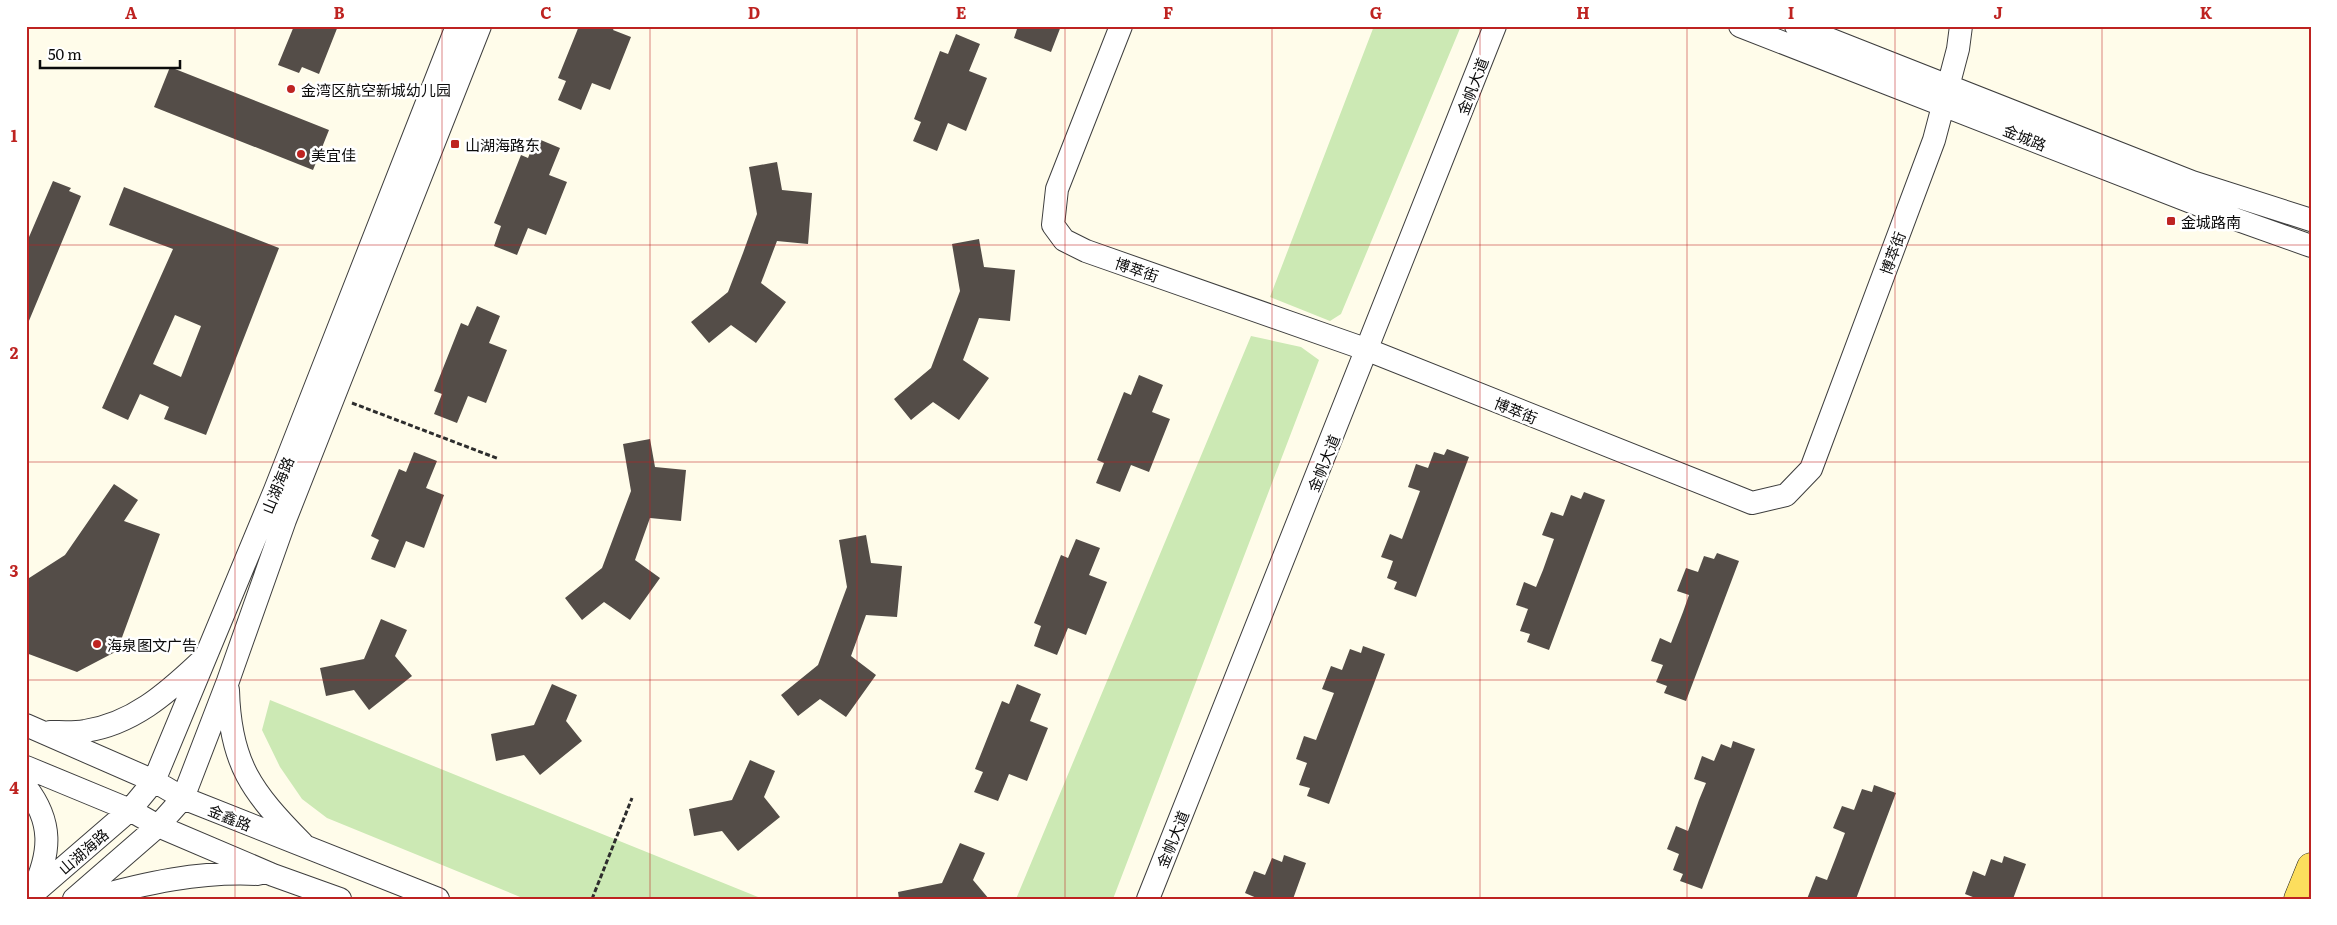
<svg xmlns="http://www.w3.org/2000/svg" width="2337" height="925" viewBox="0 0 2337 925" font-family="Literata,'Noto Sans SC',serif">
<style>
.green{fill:#cce9b4}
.building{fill:#544d48;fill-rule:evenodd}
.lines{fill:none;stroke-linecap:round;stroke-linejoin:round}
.minor-casing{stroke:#3e3e3e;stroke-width:24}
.major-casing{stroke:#1c1c1c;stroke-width:29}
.path{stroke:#2d2d2d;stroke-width:3;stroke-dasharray:5 2.5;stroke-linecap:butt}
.minor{stroke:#fff;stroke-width:22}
.major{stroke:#fcde5d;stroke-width:28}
.grid{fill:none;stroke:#be2321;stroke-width:1;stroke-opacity:0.55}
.poi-dot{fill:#be2321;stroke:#fff;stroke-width:2}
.labels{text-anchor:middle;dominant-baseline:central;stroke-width:5;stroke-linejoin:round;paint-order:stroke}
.street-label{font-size:15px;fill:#0b0b0b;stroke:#fff}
.poi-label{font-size:15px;fill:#0b0b0b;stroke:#fff;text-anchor:start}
.neatline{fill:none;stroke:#be2321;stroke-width:2}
.grid-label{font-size:16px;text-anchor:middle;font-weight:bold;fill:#be2321}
</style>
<rect width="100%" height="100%" fill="#fffcea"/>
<path class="green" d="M 1374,26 L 1461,26 L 1341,314 L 1330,321 L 1270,297 Z
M 1251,336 L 1301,347 L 1319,360 L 1113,899 L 1016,899 Z
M 270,700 L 763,899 L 525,899 L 327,818 L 302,799 L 280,767 L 262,730 Z"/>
<path class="building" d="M 294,26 L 338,26 L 319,74 L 302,67 L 299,73 L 278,65 Z
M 579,26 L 615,26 L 613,30 L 631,37 L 610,90 L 592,83 L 581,110 L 558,100 L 566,81 L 558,78 Z
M 1018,26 L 1061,26 L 1051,52 L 1014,38 Z
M 956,34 L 980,44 L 969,71 L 987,78 L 966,131 L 948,123 L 937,151 L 913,141 L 921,122 L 914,119 L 940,51 L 948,54 Z
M 170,67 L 329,130 L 313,170 L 154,107 Z
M 536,138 L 560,148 L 549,175 L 567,182 L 546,235 L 528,228 L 517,255 L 494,246 L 501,226 L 494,223 L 521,155 L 528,158 Z
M 777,162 L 782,190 L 812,193 L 808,244 L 777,241 L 761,283 L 786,302 L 756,343 L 731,325 L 709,343 L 691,322 L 728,292 L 743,253 L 757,214 L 749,167 Z
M 53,181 L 71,188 L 69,191 L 81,196 L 26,328 L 26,244 Z
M 124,187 L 279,248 L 206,435 L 164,419 L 169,407 L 140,394 L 128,420 L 102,408 L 173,249 L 109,225 ZM 175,315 L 201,326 L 181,377 L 153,364 Z
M 979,239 L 984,267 L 1015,270 L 1010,321 L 979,318 L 963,360 L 989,378 L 959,420 L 933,402 L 911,420 L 894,399 L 931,368 L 960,291 L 952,244 Z
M 477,306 L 500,316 L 489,343 L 507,350 L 486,403 L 468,396 L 457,423 L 434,414 L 442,394 L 434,391 L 461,323 L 468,326 Z
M 1139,375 L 1163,385 L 1152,412 L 1170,419 L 1149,472 L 1131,465 L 1120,492 L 1096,483 L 1104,463 L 1097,460 L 1124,392 L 1131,395 Z
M 650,439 L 655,467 L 686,470 L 681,521 L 650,518 L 635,560 L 660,578 L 630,620 L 604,602 L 582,620 L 565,598 L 602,568 L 631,491 L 623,444 Z
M 1447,449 L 1469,457 L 1416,597 L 1394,589 L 1397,582 L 1387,578 L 1393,561 L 1381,557 L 1390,534 L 1402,539 L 1420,491 L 1408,487 L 1416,464 L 1428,468 L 1434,452 L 1444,455 Z
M 414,452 L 437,461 L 426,488 L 444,495 L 424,548 L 406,541 L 395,568 L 371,559 L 379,540 L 371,536 L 399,469 L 406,472 Z
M 114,484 L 138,500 L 124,521 L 160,534 L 117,651 L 77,672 L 26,653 L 26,580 L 65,555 Z
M 1584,492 L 1605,500 L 1549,650 L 1527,642 L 1530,634 L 1520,631 L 1528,609 L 1516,605 L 1524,582 L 1536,587 L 1543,570 L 1554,539 L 1542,535 L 1551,512 L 1563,516 L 1571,495 L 1581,499 Z
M 866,535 L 871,563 L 902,566 L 897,617 L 866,615 L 851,656 L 876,675 L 846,717 L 820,699 L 798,716 L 781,695 L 818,665 L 847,587 L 839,540 Z
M 1076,539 L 1100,548 L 1089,575 L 1107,582 L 1086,635 L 1068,628 L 1057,655 L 1034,646 L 1041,626 L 1034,623 L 1061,555 L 1068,558 Z
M 1717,553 L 1739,561 L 1686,701 L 1664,693 L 1667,686 L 1656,682 L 1663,665 L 1651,661 L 1660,638 L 1671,643 L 1683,612 L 1689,595 L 1677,591 L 1686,568 L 1698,572 L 1704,556 L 1714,559 Z
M 381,619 L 407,630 L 395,656 L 412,676 L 369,710 L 354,690 L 326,696 L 320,668 L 364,659 Z
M 1363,646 L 1385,654 L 1329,804 L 1307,796 L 1310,788 L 1299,785 L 1307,763 L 1296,759 L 1304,736 L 1316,740 L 1334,693 L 1322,689 L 1331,666 L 1342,670 L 1350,649 L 1361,653 Z
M 552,684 L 577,695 L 566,721 L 582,741 L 540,775 L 524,755 L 496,761 L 491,734 L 534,725 Z
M 1017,684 L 1041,694 L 1030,721 L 1048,728 L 1027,781 L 1009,774 L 998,801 L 974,792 L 983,772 L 975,769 L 1002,701 L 1009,704 Z
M 1733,741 L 1755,749 L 1702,889 L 1680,881 L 1683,874 L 1673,870 L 1679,854 L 1667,849 L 1676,826 L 1688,831 L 1699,800 L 1706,783 L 1694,779 L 1702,756 L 1714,761 L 1721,744 L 1731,748 Z
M 750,760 L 775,771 L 764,797 L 780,817 L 738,851 L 722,831 L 694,836 L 689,809 L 732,800 Z
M 1874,785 L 1896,793 L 1856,899 L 1807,899 L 1816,876 L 1827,880 L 1836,857 L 1845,833 L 1833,828 L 1842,806 L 1854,810 L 1862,789 L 1872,792 Z
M 960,843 L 985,853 L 973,880 L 989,899 L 899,899 L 898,892 L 942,883 Z
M 1284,855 L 1306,863 L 1293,899 L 1259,899 L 1245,893 L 1254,871 L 1265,875 L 1272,858 L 1282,862 Z
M 2004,856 L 2026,864 L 2013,899 L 1978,899 L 1965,894 L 1973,871 L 1985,876 L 1991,859 L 2002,863 Z"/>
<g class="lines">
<defs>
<path id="minor" d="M 1121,26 L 1057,189 L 1053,225 L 1064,240 L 1086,251 L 1368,350 L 1752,503 L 1786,495 L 1811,469 L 1934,140 L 1958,49 L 1961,26
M 1740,26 L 2235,219 L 2311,246
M 1796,26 L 2192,182 L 2311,220
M 228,690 C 230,764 252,792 302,843
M 26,725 L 154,781 L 183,798 L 438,899
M 50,732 C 61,732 74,733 85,731 C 132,724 166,694 199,663
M 26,767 L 130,810 L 158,826 L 273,875 L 340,899
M 26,787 C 53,822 51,852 33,891
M 27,899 L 130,810 L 154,781 L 275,490 L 457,26
M 74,899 L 158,826 L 183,798 L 228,681 L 285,520 L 480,26
M 89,899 C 145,883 200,871 258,874
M 1148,899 L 1495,26"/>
<path id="major" d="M 2298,899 L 2311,867"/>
</defs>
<use href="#minor" class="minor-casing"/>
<use href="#major" class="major-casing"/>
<path class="path" d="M 352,403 L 499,459
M 592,899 L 632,798"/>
<use href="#minor" class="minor"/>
<use href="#major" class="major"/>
</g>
<path class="grid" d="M 235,26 L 235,899M 442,26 L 442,899M 650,26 L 650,899M 857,26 L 857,899M 1065,26 L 1065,899M 1272,26 L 1272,899M 1480,26 L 1480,899M 1687,26 L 1687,899M 1895,26 L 1895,899M 2102,26 L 2102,899M 26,245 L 2311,245M 26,462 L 2311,462M 26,680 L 2311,680"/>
<g class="poi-dot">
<circle cx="291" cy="89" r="5"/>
<rect x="450" y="139" width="10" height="10" rx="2.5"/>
<circle cx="301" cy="154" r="5"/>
<rect x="2166" y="216" width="10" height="10" rx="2.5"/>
<circle cx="97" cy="644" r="5"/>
</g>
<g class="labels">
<g class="street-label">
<text transform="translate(1472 86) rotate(-69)">金帆大道</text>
<text transform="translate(2025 137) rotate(22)">金城路</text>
<text transform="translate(1892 253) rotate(-70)">博萃街</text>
<text transform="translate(1137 269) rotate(19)">博萃街</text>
<text transform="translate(1516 410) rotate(22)">博萃街</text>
<text transform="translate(1323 463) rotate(-68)">金帆大道</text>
<text transform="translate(277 485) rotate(-68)">山湖海路</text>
<text transform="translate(230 817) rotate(22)">金鑫路</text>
<text transform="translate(1172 839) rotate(-68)">金帆大道</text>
<text transform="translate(83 851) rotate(-41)">山湖海路</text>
</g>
<g class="poi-label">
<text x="301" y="89">金湾区航空新城幼儿园</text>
<text x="465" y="144">山湖海路东</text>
<text x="311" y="154">美宜佳</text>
<text x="2181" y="221">金城路南</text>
<text x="107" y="644">海泉图文广告</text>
</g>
</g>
<rect width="2337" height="925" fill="none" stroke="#ffffff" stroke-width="55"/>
<path d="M40 60v8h140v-8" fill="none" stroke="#0b0b0b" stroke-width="2.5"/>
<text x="48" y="60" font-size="15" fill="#0b0b0b" stroke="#ffffff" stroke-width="4" paint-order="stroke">50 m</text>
<rect x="28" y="28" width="2282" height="870" class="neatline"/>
<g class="grid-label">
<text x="131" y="19">A</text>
<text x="339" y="19">B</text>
<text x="546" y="19">C</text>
<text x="754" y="19">D</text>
<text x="961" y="19">E</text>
<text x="1168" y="19">F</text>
<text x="1376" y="19">G</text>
<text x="1583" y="19">H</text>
<text x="1791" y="19">I</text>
<text x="1998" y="19">J</text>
<text x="2206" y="19">K</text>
<text x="14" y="142">1</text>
<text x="14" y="359">2</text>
<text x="14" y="577">3</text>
<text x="14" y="794">4</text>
</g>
</svg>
